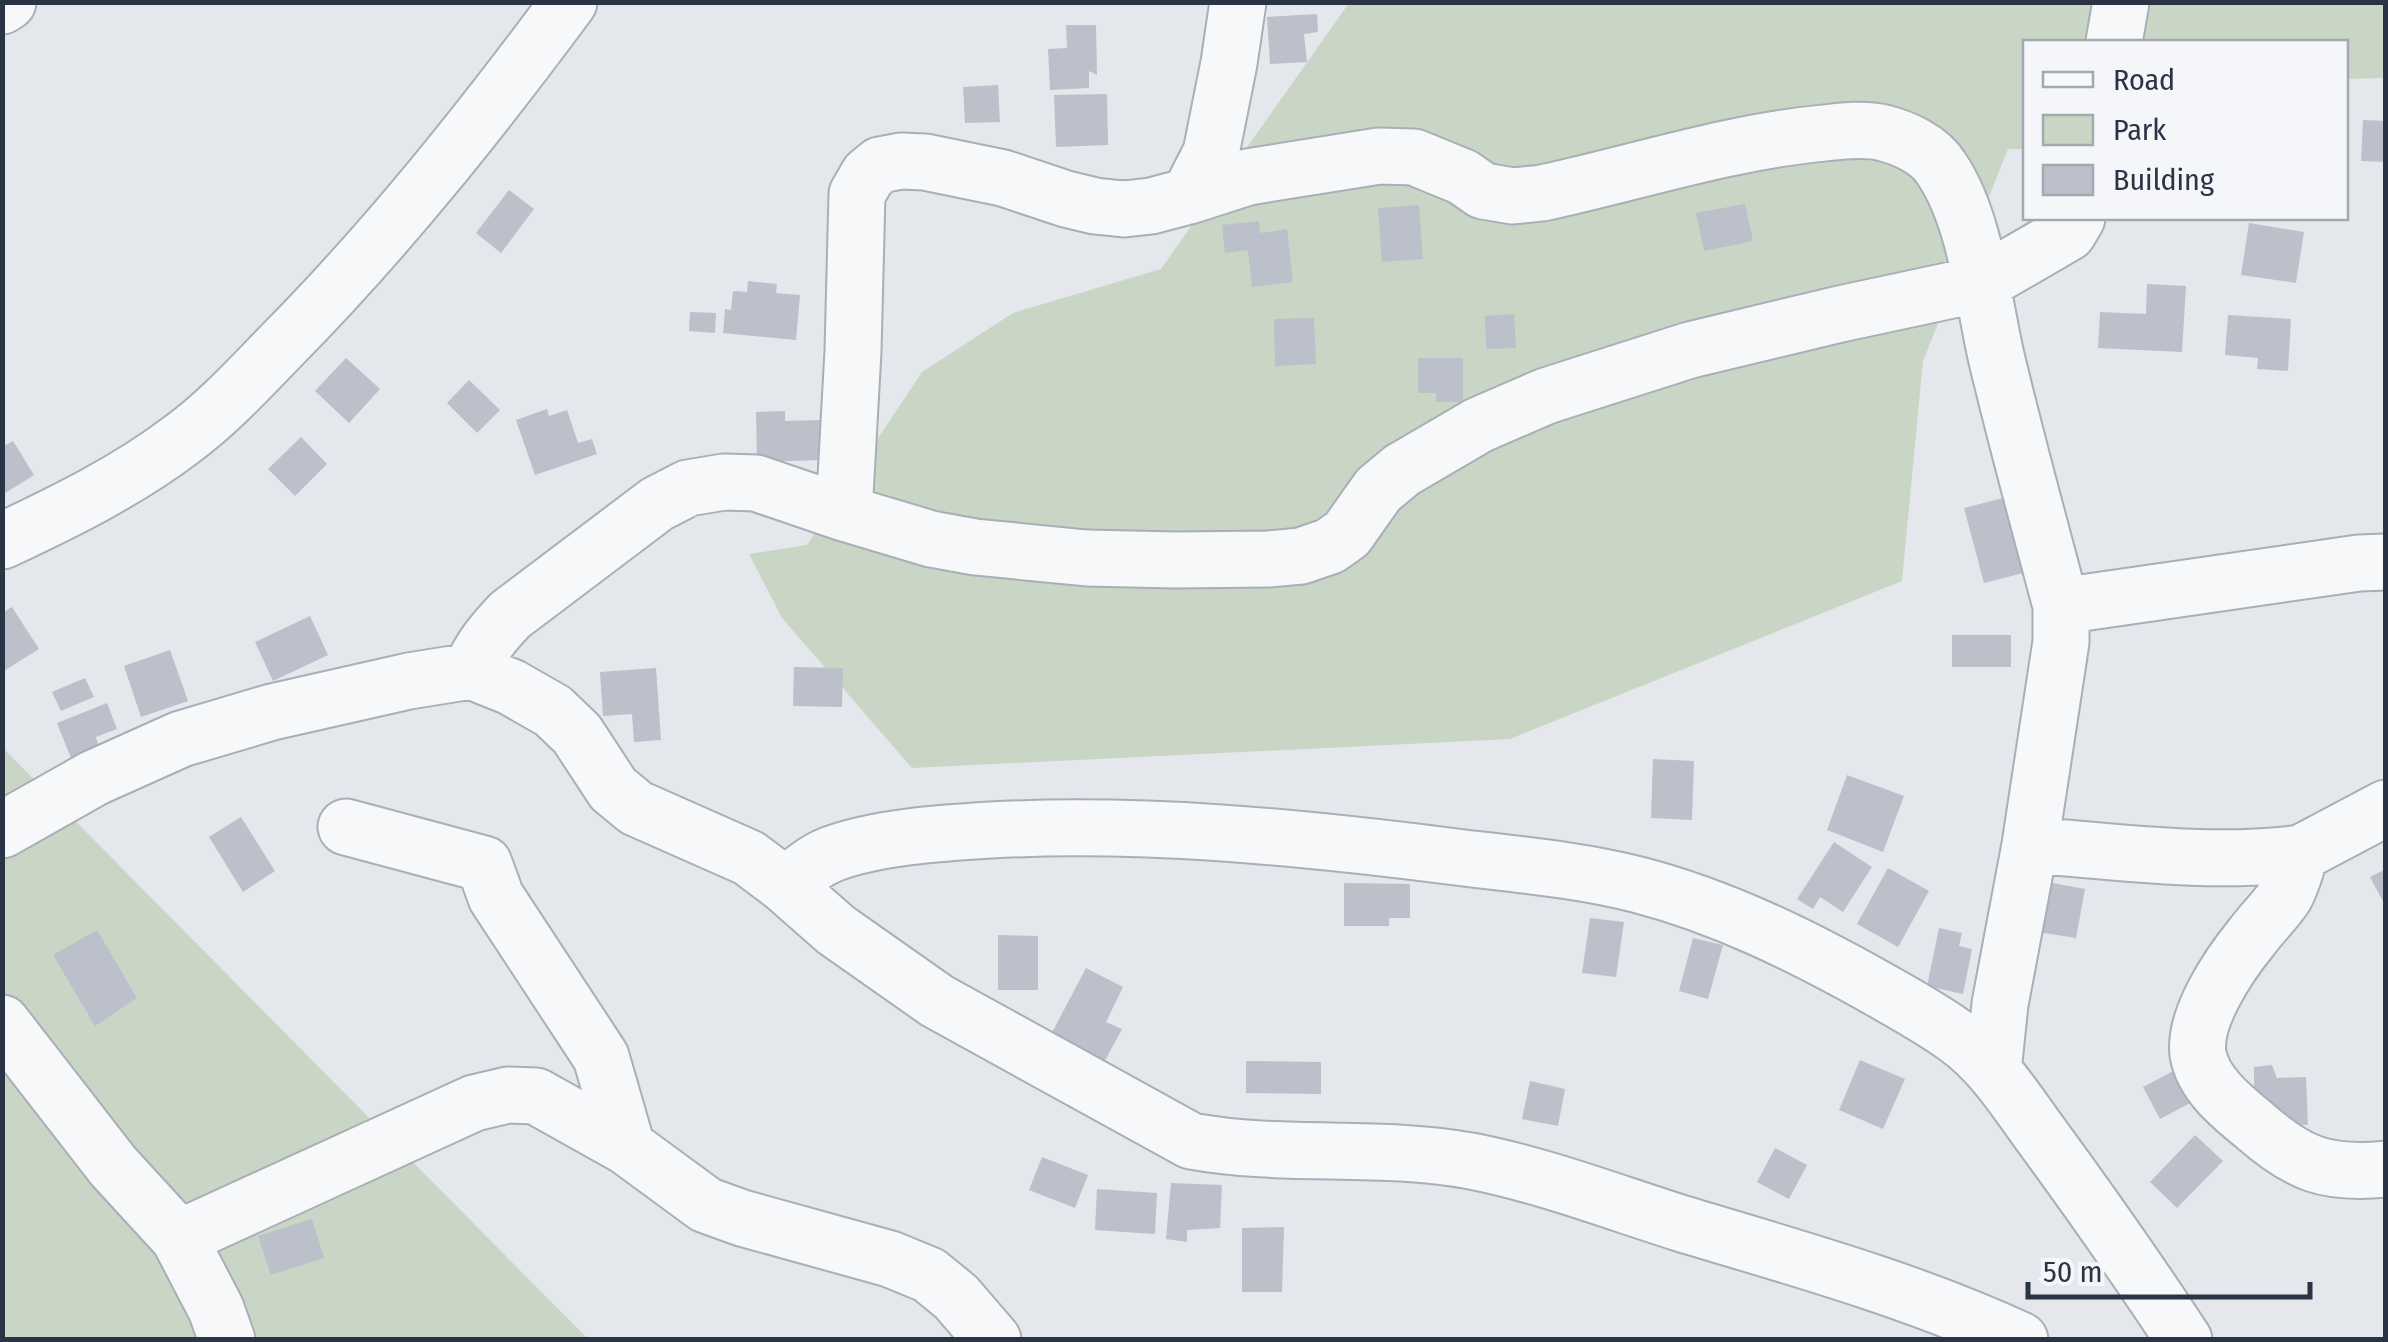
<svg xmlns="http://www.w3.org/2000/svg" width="2388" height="1342" viewBox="0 0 2388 1342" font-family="'Fira Sans Condensed',sans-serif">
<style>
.green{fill:#c9d6c5}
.building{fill:#bbc0ca}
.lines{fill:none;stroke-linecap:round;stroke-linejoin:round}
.minor-casing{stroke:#a9aeb7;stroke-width:59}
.minor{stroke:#f7f8fa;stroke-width:55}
</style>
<rect width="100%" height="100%" fill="#e4e7ec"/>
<path class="green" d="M 1349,3 L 2385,3 L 2385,78 L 2346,79 L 2346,42 L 2026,42 L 2025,149 L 2008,149 L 1923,361 L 1902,581 L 1510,739 L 912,768 L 782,618 L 749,554 L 807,545 L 922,372 L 1013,313 L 1161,269 Z
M 3,748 L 588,1339 L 3,1339 Z"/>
<path class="building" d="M 1317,14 L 1318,32 L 1304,34 L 1307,62 L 1270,64 L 1267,17 Z
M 1066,25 L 1096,25 L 1097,75 L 1089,71 L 1089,88 L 1050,90 L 1048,49 L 1067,48 Z
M 998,85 L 1000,122 L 965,123 L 963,87 Z
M 1107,94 L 1108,145 L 1056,147 L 1054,95 Z
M 2363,120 L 2386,121 L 2386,162 L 2361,161 Z
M 509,190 L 534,209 L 501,253 L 476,233 Z
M 1745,204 L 1753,241 L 1704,251 L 1696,213 Z
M 1419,205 L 1423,259 L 1382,262 L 1378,208 Z
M 1259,221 L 1260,233 L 1287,229 L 1293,282 L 1252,287 L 1248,250 L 1225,253 L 1222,225 Z
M 2249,223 L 2304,232 L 2296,283 L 2241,275 Z
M 748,281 L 777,284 L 776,293 L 800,295 L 796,340 L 723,333 L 725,309 L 731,310 L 733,291 L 747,292 Z
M 2147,284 L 2186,286 L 2182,352 L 2098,348 L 2100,312 L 2146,314 Z
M 690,312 L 716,313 L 715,333 L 689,331 Z
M 1514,314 L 1516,348 L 1486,349 L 1485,316 Z
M 2228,315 L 2291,319 L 2288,371 L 2257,369 L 2258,358 L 2225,355 Z
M 1314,318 L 1316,364 L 1275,366 L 1274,319 Z
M 346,358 L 380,389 L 349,423 L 315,391 Z
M 1418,358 L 1463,358 L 1463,402 L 1436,402 L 1436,393 L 1418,393 Z
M 469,380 L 500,410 L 477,433 L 447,403 Z
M 547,409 L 549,416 L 567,410 L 578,443 L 592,439 L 597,454 L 535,475 L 516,420 Z
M 785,411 L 785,421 L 821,420 L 822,460 L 757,462 L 756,412 Z
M 301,437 L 327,464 L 295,496 L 268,469 Z
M 13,441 L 34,475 L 2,495 L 2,447 Z
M 2007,497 L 2027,572 L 1984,583 L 1964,508 Z
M 12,607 L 39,649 L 2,672 L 2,613 Z
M 310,616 L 328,655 L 273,681 L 255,642 Z
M 1952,635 L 2011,635 L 2011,667 L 1952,667 Z
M 170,650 L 188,701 L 141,717 L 124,666 Z
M 794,667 L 843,668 L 842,707 L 793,706 Z
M 656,668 L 661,740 L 634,742 L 632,714 L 603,716 L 600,672 Z
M 85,678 L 94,697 L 61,711 L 52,692 Z
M 107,703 L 117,729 L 96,737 L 101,757 L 75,768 L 57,723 Z
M 1653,759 L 1694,761 L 1692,820 L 1651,818 Z
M 1847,775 L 1904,796 L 1883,852 L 1827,830 Z
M 241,817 L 275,871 L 243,892 L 209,837 Z
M 1834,842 L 1872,867 L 1843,912 L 1820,897 L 1813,909 L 1797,899 Z
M 1888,868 L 1929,891 L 1898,947 L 1857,924 Z
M 2386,869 L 2386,907 L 2370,877 Z
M 2047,882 L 2085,889 L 2076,938 L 2038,932 Z
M 1344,883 L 1410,884 L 1410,918 L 1389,918 L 1389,926 L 1344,926 Z
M 1590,918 L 1624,922 L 1616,977 L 1582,973 Z
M 1939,928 L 1962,933 L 1959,946 L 1972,949 L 1963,994 L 1927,986 Z
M 97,930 L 137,998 L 95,1026 L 53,955 Z
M 998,935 L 1038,936 L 1038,990 L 998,990 Z
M 1693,938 L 1723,945 L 1708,999 L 1679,991 Z
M 1086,968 L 1123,987 L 1106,1022 L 1122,1029 L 1099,1072 L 1046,1044 Z
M 1860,1060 L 1905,1079 L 1883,1129 L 1839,1110 Z
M 1246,1061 L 1321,1062 L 1321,1094 L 1246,1093 Z
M 2272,1065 L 2277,1078 L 2306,1077 L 2308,1125 L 2285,1124 L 2283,1113 L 2269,1113 L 2254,1104 L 2254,1067 Z
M 2177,1069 L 2194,1101 L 2160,1119 L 2143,1087 Z
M 1530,1081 L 1565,1089 L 1558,1126 L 1522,1119 Z
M 2195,1135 L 2223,1161 L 2177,1208 L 2150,1182 Z
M 1775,1148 L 1807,1165 L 1789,1199 L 1757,1182 Z
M 1042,1157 L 1088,1175 L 1075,1208 L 1029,1190 Z
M 1171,1183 L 1222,1185 L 1220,1228 L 1187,1230 L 1187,1242 L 1166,1239 Z
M 1097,1189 L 1157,1193 L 1155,1234 L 1095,1230 Z
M 312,1219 L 324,1258 L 271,1275 L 258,1236 Z
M 1284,1227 L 1282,1292 L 1242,1292 L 1242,1228 Z"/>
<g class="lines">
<defs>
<path id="minor" d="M 2,6 L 8,2
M 2114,42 L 2121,2
M 1189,196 L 1211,153 L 1229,63 L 1238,2
M 844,513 L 853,351 L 857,194 L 868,175 L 880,165 L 901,161 L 925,162 L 1003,178 L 1066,199 L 1095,206 L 1124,209 L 1151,206 L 1189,196 L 1248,177 L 1379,156 L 1414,157 L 1463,177 L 1483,191 L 1513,196 L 1542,193 C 1635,173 1728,142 1824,133 C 1842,131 1866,128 1884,133 C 1904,138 1930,150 1941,168 C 1975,217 1983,298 1996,356 C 2016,440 2039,523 2061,606 L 2061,642 L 2030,845 L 2000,1004 L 1993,1071
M 2,541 C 64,512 127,481 181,440 C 217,414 250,378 281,346 C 386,240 480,122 569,2
M 2061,606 L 2359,563 L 2386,562
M 471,671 C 480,648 494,632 510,615 L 657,504 L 688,488 L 724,482 L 756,483 L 844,513 L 931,539 L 975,547 L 1087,558 L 1175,560 L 1268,559 L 1301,556 L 1330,546 L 1347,534 L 1378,490 L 1402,470 L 1479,425 L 1546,396 L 1690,350 L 1840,314 L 1980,284 L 2068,233 L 2077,218
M 2386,808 L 2301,853 C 2296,867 2292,884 2285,896 C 2275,911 2261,924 2251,938 C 2229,965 2193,1018 2198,1054 C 2203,1084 2232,1107 2254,1125 C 2298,1164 2326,1175 2386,1169
M 346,827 L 484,864 L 496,897 L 601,1057 L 627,1147
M 2,830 L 94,778 L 181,739 L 272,712 L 409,681 L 471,671 L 511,687 L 553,711 L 577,734 L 613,789 L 636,808 L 749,858 L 786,886 L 836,930 L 937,1001 L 1191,1141 C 1283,1158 1379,1144 1471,1161 C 1543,1175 1613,1202 1683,1224 C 1796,1258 1912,1290 2020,1340
M 2030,845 C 2120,852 2211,865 2301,853
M 786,886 C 800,873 814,861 832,854 C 878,837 941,833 991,830 C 1144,822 1297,837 1448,856 C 1511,864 1578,869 1639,885 C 1723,907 1800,945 1875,987 C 1903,1003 1931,1018 1957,1037 C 1992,1062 2016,1101 2041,1135 C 2090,1202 2138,1270 2184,1340
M 2,1023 L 113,1166 L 179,1238 L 216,1309 L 227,1340
M 179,1238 L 474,1103 L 508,1095 L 536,1096 L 627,1147 L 706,1205 L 742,1218 L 890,1259 L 929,1275 L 956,1297 L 993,1340"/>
</defs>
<use href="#minor" class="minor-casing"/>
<use href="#minor" class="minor"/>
</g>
<rect width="2388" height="1342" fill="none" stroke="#2b3445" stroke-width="10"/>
<rect x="2023" y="40" width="325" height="180" fill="#f4f6f9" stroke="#a4a8b1" stroke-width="2.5"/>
<rect x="2043" y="72" width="50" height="15" fill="#f7f8fa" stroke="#a4a8b1" stroke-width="2.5"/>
<text x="2113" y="90" font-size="30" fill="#2b3445">Road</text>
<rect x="2043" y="115" width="50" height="30" fill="#c9d6c5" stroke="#a4a8b1" stroke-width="2.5"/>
<text x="2113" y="140" font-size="30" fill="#2b3445">Park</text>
<rect x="2043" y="165" width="50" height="30" fill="#bbc0ca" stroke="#a4a8b1" stroke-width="2.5"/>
<text x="2113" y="190" font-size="30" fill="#2b3445">Building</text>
<path d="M2028 1282v15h282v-15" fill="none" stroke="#2b3445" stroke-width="5"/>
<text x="2043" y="1282" font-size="30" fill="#2b3445" stroke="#f4f6f9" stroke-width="8" paint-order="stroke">50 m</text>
</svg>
